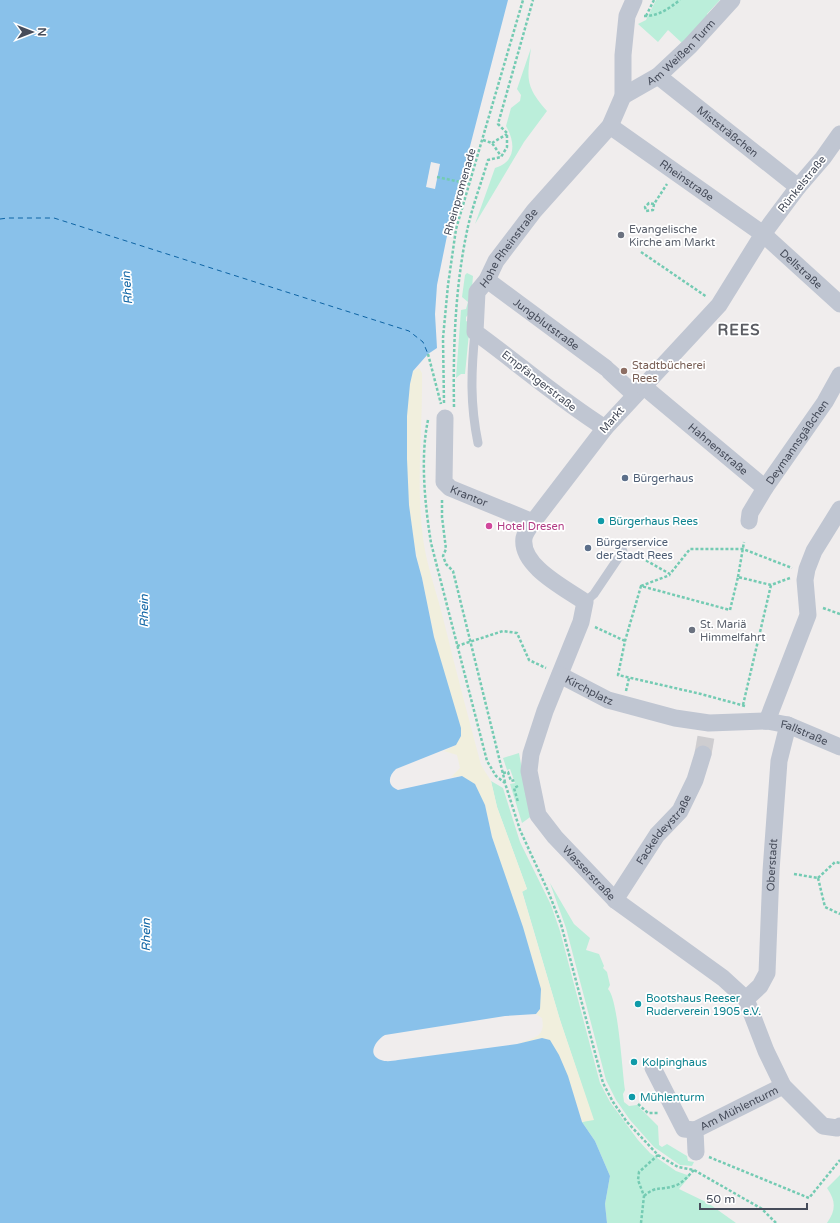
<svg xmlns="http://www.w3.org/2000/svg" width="840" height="1223" viewBox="0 0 840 1223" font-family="'Varela Round',sans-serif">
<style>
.green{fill:#bbeeda}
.sand{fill:#f1efdd}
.water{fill:#89c1ea}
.pier{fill:#f0eded}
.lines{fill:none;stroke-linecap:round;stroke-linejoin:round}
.ferry{stroke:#0e64a4;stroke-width:1;stroke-dasharray:5 4;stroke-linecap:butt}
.street-tunnel{stroke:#cecdd0;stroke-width:17;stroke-dasharray:17 8;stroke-linecap:butt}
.path{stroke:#74cbb3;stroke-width:2.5;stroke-dasharray:3 2;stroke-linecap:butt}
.lane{stroke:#c0c6d2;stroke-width:9}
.street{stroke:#c0c6d2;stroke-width:17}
.worship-dot{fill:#6b7280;stroke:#fff;stroke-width:1.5}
.education-dot{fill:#8d6e63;stroke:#fff;stroke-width:1.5}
.service-dot{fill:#5c6f8a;stroke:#fff;stroke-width:1.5}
.culture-dot{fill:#0f9aa8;stroke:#fff;stroke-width:1.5}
.hotel-dot{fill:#d1479c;stroke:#fff;stroke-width:1.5}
.labels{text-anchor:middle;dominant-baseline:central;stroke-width:3.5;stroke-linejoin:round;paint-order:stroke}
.street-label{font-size:11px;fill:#464c5a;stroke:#fff}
.worship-label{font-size:11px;fill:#5b616d;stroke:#fff;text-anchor:start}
.education-label{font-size:11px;fill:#785e54;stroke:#fff;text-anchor:start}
.service-label{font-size:11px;fill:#4e5e75;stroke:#fff;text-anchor:start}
.culture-label{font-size:11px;fill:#0d838f;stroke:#fff;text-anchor:start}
.hotel-label{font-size:11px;fill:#b23c85;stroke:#fff;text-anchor:start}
.water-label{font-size:12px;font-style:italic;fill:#0e64a4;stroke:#fff}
.district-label{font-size:15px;font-weight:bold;letter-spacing:1px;fill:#5a5c62;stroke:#fff}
</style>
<rect width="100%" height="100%" fill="#f0eded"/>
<path class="green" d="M 656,0 L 720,0 L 707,14 L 708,16 L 682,43 L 668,30 L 658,42 L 638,24 L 646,20 Z
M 531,48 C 527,79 525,86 547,111 L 524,142 L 475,224 L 495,168 C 517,161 515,142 506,126 L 511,108 L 520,101 L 521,95 L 517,89 Z
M 467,273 L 473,276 L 470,313 L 466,317 L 466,321 L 470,323 L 465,374 L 461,374 L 456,378 L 461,310 L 466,309 L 468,302 L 462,297 L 465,275 Z
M 519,753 L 523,775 L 533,815 L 522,823 L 510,784 L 515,783 L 510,769 L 507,770 L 503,758 Z
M 491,781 L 503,788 L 520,842 L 551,905 L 560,931 L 600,1083 L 610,1102 L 638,1140 L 650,1153 L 676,1171 L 690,1176 L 679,1189 L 708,1203 L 736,1223 L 607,1223 L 605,1204 L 610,1176 L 595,1141 L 582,1122 L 593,1119 L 560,1020 L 522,891 L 527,889 L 497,807 Z
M 550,883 L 574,924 L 590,938 L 586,950 L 599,954 L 604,966 L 603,968 L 607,972 L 610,985 L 608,989 C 618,999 622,1068 625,1090 L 623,1094 L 624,1102 L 629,1106 L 637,1105 L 658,1126 L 659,1145 L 662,1147 L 667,1144 L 687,1156 L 688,1161 L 694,1162 L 692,1166 L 680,1165 L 654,1147 L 630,1120 L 616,1100 L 606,1080 L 566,928 Z
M 840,1175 L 840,1223 L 827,1223 C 836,1210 836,1201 827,1188 Z"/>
<path class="sand" d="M 419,368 L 422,373 C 423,430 415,487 424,545 C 428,569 437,594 443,618 C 455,667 468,716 481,765 L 491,781 L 497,807 L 527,889 L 522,892 L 560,1020 L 594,1120 L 582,1122 L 577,1105 L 542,1038 L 517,1044 C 533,1038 546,1038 542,1018 L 536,1014 L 540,1009 L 534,964 L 492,837 L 485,805 L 462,776 L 451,777 L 460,768 L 457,755 L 444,751 L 456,745 L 422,578 C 407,526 398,424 413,371 Z"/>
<path class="water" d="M 0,0 L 508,0 L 448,231 L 437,285 L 435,314 L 437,348 L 428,354 L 413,371 L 410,384 L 407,416 L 407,459 L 409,505 L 416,556 L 422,578 L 434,637 L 461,728 L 461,736 L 456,745 L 396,769 C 388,776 387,786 398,790 L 462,776 L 475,784 L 485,805 L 492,837 L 523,927 L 541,989 L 540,1009 L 536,1014 L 505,1016 L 385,1035 C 376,1040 366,1055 381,1060 C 386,1062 392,1061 398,1060 L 517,1044 L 542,1038 L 550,1040 L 559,1055 L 568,1076 L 582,1122 L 595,1141 L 610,1176 L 605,1204 L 607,1223 L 0,1223 Z"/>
<path class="pier" d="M 431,162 L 440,164 L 435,189 L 426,187 Z"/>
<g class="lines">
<path class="ferry" d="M 0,219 L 8,218 L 54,218 L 409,331 L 423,342 L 428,354"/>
<path class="street-tunnel" d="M 703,754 L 707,731"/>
<path class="path" d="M 644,16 C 659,16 668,9 680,0
M 646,16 L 654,0
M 483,140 L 492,143 L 501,156
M 492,143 L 507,134
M 437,177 L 470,184
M 654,204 L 653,210 L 646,211 L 645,207 L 649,203 L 654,204 L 667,184
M 641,252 L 707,297
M 428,354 L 441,404
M 444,403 L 443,338 L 448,285 L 456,229 L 523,0
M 454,407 C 453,349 455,288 467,231 C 472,207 481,184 488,160 L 501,157 L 507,147 L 507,133 L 498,124 L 533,0
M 428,420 C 420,458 425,505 431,543 L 487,761 L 496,776 L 505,783 L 520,830 L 548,891 L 561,924 L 603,1083 L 613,1102 L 627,1122 L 658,1155 L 678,1167 L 694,1170 L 762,1209 L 776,1223
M 442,500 L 442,517 L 446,549 L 443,556 L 446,564 L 453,571 L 505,782
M 633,553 L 670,574 L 690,549 L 743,549 L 792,568
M 738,577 L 744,542
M 641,586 L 670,575
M 823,608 L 840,614
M 595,627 L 625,641
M 457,646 L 503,631 L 517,633 L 529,660 L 546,668
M 626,691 L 629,678
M 743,705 L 771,585
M 745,706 L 701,694 L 618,675 L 625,641 L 641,586 L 730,610 L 738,577 L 771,585 L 790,578
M 503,773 L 508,772 L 511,781 L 515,780
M 518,786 L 514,788 L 518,802
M 794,874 L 818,878
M 818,878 L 825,907 L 840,914
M 818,878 L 835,862 L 840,863
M 638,1104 L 648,1113 L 659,1113
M 709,1157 L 809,1198 L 840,1160
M 644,1196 C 657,1185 659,1191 674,1186 C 682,1184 688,1176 694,1170
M 641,1223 L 644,1196 L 638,1180 L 639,1172 L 658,1155"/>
<path class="lane" d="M 475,332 C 471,372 470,404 478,443
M 585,602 L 594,594 L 623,551"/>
<g class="street">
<path id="s1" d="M 658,76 L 798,187"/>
<path id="s2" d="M 623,96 L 658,76 L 690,46 L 732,0"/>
<path id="s3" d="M 610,126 L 763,234 L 840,304"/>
<path id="s4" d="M 840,134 L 823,158 L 798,187 L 763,234 L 719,305 L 605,428 L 533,522 C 530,526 525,533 524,538 C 520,566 565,588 585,602 L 581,622 L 545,711 L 531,754 L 529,771 L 538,815 L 555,837 L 615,900 L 723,978 L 746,999 L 766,1051 L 783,1086 L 823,1126 L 837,1128 L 840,1126"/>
<path id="s5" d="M 487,280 L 606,368"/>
<path d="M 609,371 L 635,395"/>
<path id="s6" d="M 643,386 L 765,488 L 750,513 L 749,521"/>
<path id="s7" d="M 445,418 L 444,482 L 450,488 L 533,522"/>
<path id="s8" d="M 605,428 C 559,399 519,364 475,332 L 477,292 L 487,280 L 496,261 L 534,211 L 610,126 L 623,96 L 623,55 L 627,16 L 634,0"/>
<path id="s9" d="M 765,488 L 825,402 L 840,375"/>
<path id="s10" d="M 560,675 L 608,700 L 675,718 L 709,723 L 767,721 L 788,725 L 840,747"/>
<path d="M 767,721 L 808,615 L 805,580 L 807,569 L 814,551 L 840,509"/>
<path id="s11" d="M 615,900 L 657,835 L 680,811 L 695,780 L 703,754"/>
<path id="s12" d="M 746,999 L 760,986 L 767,973 L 771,871 L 779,761 L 788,725"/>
<path d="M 653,1068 L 684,1129 L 695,1130"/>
<path id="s13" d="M 696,1152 L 695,1130 L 783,1086"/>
</g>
</g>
<g class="worship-dot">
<circle cx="621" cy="235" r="4"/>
<circle cx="692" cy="630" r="4"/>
</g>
<circle class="education-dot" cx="624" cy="371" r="4"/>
<g class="service-dot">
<circle cx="625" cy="478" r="4"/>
<circle cx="588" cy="548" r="4"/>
</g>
<g class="culture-dot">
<circle cx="601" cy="521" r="4"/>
<circle cx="638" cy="1004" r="4"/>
<circle cx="634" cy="1062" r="4"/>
<circle cx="632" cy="1097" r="4"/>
</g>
<circle class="hotel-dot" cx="489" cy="526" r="4"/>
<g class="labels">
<g class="street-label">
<text stroke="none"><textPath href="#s2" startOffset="73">Am Weißen Turm</textPath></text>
<text stroke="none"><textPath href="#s1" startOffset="89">Miststräßchen</textPath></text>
<text stroke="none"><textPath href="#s3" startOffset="94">Rheinstraße</textPath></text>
<text transform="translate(802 184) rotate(-51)">Rünkelstraße</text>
<text transform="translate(460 192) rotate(-74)">Rheinpromenade</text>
<text stroke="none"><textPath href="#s8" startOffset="256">Hohe Rheinstraße</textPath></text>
<text stroke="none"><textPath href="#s3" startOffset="239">Dellstraße</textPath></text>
<text stroke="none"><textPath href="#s5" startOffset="74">Jungblutstraße</textPath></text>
<text transform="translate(539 381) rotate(38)">Empfängerstraße</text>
<text transform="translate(612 420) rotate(-49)">Markt</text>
<text stroke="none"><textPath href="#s9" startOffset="56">Deymannsgäßchen</textPath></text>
<text stroke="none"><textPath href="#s6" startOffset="98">Hahnenstraße</textPath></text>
<text stroke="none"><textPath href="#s7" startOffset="93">Krantor</textPath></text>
<text stroke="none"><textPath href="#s10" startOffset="33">Kirchplatz</textPath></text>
<text stroke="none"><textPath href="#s10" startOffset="255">Fallstraße</textPath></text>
<text stroke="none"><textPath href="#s11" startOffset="86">Fackeldeystraße</textPath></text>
<text stroke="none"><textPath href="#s12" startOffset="142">Oberstadt</textPath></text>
<text stroke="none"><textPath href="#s4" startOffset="908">Wasserstraße</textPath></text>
<text stroke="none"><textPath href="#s13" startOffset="71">Am Mühlenturm</textPath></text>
</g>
<g class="worship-label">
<text x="629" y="229">Evangelische<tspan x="629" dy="13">Kirche am Markt</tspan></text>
<text x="700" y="624">St. Mariä<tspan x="700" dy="13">Himmelfahrt</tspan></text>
</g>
<g class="education-label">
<text x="632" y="365">Stadtbücherei<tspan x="632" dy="13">Rees</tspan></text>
</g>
<g class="service-label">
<text x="633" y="478">Bürgerhaus</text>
<text x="596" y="542">Bürgerservice<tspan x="596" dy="13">der Stadt Rees</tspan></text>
</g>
<g class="culture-label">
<text x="609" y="521">Bürgerhaus Rees</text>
<text x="646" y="998">Bootshaus Reeser<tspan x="646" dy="13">Ruderverein 1905 e.V.</tspan></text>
<text x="642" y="1062">Kolpinghaus</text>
<text x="640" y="1097">Mühlenturm</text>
</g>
<g class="hotel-label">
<text x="497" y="526">Hotel Dresen</text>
</g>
<g class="water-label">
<text transform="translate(127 288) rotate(-94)">Rhein</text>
<text transform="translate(144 611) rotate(-90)">Rhein</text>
<text transform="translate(146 935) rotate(-90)">Rhein</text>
</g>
<g class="district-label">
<text x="739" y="330">REES</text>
</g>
</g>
<g transform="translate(32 32) rotate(90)" stroke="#ffffff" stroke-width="3" paint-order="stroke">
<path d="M0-3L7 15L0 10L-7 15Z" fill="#464c5a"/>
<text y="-6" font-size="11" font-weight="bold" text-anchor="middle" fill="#464c5a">N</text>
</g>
<path d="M700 1203v6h107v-6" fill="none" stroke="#464c5a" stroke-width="2"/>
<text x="706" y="1203" font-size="12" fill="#464c5a" stroke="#ffffff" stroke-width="3" paint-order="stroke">50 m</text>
</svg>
